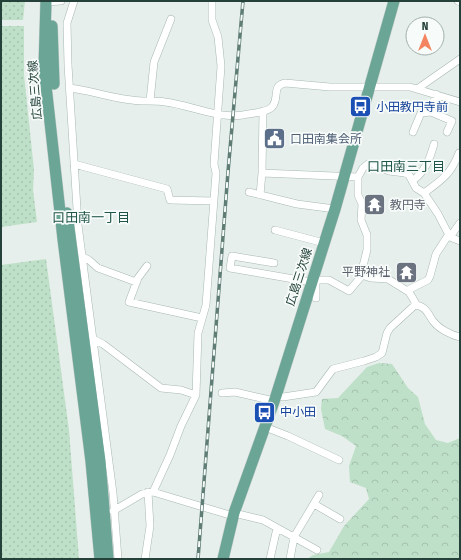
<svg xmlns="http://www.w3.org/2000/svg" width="461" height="560" viewBox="0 0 461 560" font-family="'Fira Sans Condensed','Noto Sans JP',sans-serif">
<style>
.grass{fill:url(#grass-dots)}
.forest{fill:url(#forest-crowns)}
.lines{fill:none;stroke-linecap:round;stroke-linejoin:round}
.minor-casing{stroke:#a8b8b2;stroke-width:8}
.primary-casing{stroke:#c2cac8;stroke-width:12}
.minor{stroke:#fff;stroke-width:7}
.primary{stroke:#6aa596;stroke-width:11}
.rail-casing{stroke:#5f7d75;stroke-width:3.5}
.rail{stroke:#f7fbf9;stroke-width:2;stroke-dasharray:6;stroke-linecap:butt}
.labels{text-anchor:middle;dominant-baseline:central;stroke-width:3.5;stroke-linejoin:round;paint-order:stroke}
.street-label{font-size:12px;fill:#24423a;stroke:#f7fbf9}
.transit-label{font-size:12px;fill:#164399;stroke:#f7fbf9;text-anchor:start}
.service-label{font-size:12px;fill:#4e5e75;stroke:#f7fbf9;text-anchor:start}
.worship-label{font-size:12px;fill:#5b616d;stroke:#f7fbf9;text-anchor:start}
.neighbourhood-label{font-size:13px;fill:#1f5548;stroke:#f7fbf9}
</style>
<defs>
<pattern id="grass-dots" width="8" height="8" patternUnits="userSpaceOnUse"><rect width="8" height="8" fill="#bfe0c8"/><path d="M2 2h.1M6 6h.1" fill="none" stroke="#a4c1ad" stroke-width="1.8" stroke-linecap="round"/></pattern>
<pattern id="forest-crowns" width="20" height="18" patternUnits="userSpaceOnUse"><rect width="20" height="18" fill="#bfe0c8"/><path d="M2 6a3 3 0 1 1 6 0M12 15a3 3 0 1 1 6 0" fill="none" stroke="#a4c1ad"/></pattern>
</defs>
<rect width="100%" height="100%" fill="#e6efeb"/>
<path class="grass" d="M 1,1 L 25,1 L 23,20 L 1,20 Z
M 1,26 L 24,26 L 24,75 L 34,170 L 33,190 L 37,222 L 1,227 Z
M 46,259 L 69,430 L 79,559 L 1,559 L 1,265 Z"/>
<path class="forest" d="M 379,363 L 392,364 L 408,388 L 418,397 L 425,424 L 436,440 L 448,443 L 460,438 L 460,559 L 307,559 L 313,555 L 329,552 L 344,526 L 369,499 L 366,488 L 350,482 L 349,466 L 356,446 L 342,436 L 325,429 L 321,409 L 322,399 L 338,398 L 367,367 Z"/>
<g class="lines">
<defs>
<path id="minor" d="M 74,1 L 67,23 L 68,65 L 78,225 L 113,493 L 118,559
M 458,1 L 460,2
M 46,2 L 61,1
M 69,88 C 90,90 110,98 132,100 C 143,102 154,100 165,102 C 190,105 218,119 243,115 C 251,113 266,113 272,107 C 280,98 271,86 285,83 L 330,87 L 410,87 L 460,102
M 417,89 L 460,59
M 150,101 L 154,62 L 171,19
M 431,112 L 436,94
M 413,132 L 421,113 L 431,112 L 452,121 L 447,132
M 74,164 L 167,189 L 170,200 L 214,201
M 262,173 L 358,177
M 412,181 C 425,172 430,159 434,144
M 249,192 L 297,204 L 335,209
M 424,193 C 442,180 451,174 459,153
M 260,195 L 262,173 L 263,111
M 275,230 L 324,243
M 450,237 L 460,223
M 83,257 L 89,260 L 98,268 L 136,282
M 274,263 L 232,256 L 230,268 L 311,282
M 147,266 L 138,278 L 129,302 L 202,318
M 361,275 L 371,278 L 388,279 L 409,292
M 312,280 L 329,280 L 349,291 L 360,278 L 367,250 L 367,235 L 361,220 L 362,204 L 358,195 L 358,177 L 363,168 L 368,164 L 373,164 L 389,171 L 405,173 L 409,175 L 416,188 L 424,193 L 438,214 L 450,237 L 460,241
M 316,281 L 316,298
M 415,305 L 415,302 L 409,292 L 410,289 L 428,280 L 430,276 L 436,254 L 449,234
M 93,339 L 103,344 L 161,388 L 181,390 L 196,395
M 222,393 L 235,392 L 274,401
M 276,396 L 283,397 L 316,392 L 333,369 L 364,361 L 376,357 L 382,353 L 387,333 L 390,328 L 415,305 C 426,306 428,314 433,321 C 439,329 451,335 460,337
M 265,427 L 288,436 L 339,460
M 153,492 L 170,455 L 181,426 L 196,395 L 198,333 L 206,305 L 216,173 L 214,164 L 221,66 L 218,37 L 212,20 L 212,1
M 314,504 L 340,519
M 113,511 L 142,494 L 153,492 L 233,516
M 234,513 L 263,520 L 317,550
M 145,559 L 150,526 L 148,492
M 270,559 L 277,528
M 290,559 L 294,537 L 319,495"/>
<path id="primary" d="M 46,1 L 44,68 L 63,239 L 91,461 L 100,559
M 52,26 L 54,84
M 67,213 L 100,461 L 108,559
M 223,559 L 234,513 L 276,396 L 335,209 L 394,1"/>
</defs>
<use href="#minor" class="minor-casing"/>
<use href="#primary" class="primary-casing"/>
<use href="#minor" class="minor"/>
<use href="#primary" class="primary"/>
<defs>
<path id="rail" d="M 198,559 L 228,172 L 243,1"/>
</defs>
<use href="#rail" class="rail-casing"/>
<use href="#rail" class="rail"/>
</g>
<defs>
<symbol id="bus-square" viewBox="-11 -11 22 22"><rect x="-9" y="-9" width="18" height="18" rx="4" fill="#1a4fb4" stroke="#f7fbf9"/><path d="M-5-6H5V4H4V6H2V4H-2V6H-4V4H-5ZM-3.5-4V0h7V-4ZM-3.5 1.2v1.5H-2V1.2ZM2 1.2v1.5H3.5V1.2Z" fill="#fff"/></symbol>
<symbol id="civic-square" viewBox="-11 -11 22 22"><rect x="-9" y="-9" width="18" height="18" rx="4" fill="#5c6f8a" stroke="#f7fbf9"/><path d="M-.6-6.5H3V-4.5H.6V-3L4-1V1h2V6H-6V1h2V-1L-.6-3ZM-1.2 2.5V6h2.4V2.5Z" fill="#fff"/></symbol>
<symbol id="temple-square" viewBox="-11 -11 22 22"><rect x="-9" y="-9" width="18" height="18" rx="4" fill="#6b7280" stroke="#f7fbf9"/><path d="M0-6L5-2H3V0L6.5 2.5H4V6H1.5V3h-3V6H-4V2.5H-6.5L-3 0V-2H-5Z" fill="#fff"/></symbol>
</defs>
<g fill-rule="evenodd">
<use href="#bus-square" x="348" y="94" width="25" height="25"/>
<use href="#civic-square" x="262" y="126" width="25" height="25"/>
<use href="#temple-square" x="362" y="192" width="25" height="25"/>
<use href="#temple-square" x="394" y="260" width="25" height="25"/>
<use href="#bus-square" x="252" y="400" width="25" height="25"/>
</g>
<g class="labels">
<g class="street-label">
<text transform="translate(35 90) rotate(-95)">広島三次線</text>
<text transform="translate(299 277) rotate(-72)">広島三次線</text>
</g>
<g class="transit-label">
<text x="376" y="107">小田教円寺前</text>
<text x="280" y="412">中小田</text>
</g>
<g class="service-label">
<text x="290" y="139">口田南集会所</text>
</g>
<g class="worship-label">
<text x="390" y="205">教円寺</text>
<text x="390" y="272" text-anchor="end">平野神社</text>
</g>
<g class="neighbourhood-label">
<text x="406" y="166">口田南三丁目</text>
<text x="91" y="217">口田南一丁目</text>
</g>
</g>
<rect width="461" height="560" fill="none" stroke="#24423a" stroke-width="4"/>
<g transform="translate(425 36)"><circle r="19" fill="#f7fbf9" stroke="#a3b1ad"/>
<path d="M0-3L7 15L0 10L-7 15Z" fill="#f4845f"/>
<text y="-6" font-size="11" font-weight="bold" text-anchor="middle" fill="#24423a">N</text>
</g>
</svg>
